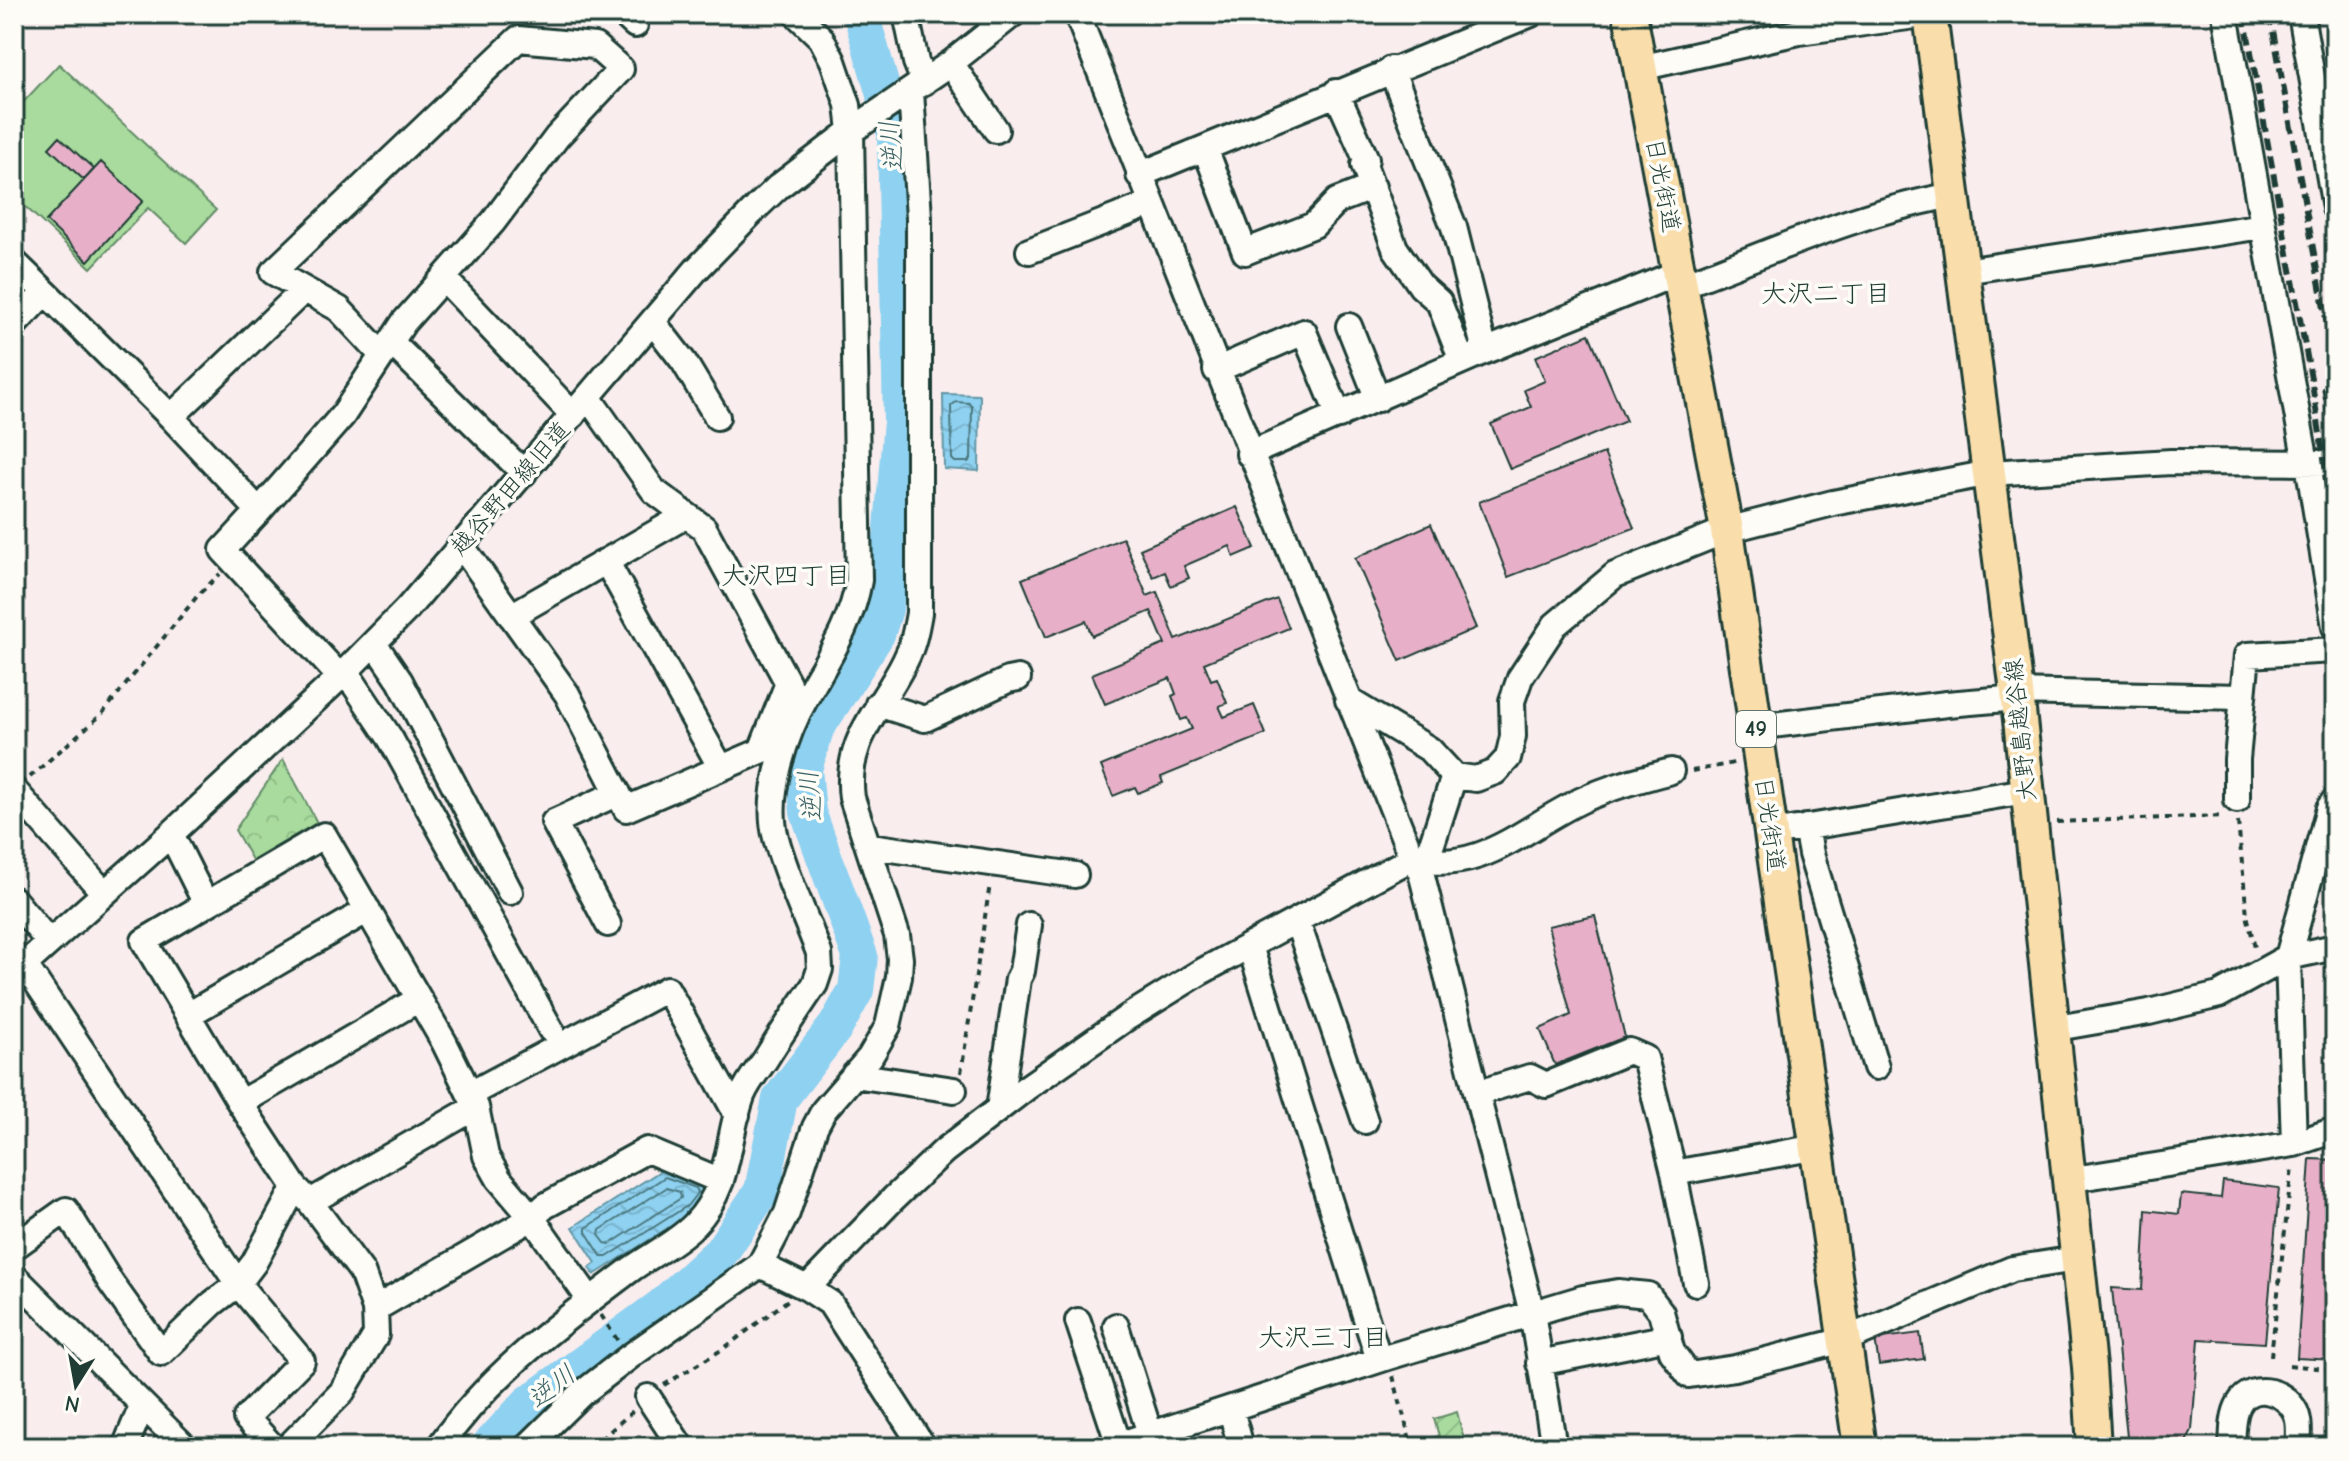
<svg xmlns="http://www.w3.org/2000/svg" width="2349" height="1461" viewBox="0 0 2349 1461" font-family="'Comic Neue','Klee One',sans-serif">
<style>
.grass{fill:#a8db9d;stroke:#648c68;stroke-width:2}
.park{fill:url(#park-crowns);stroke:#648c68;stroke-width:2}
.garden{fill:url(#garden-furrows);stroke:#648c68;stroke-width:2}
.water{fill:url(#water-waves);stroke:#6296a5;stroke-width:2}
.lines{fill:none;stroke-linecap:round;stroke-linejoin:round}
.shore{stroke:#4b787f;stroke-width:2}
.river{stroke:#8ed1f0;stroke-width:36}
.building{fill:#e7b0c8;stroke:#1f3d34;stroke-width:2}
.minor-casing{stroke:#1f3d34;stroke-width:30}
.major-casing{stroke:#1f3d34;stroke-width:38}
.path{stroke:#1f3d34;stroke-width:4;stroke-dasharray:6 6;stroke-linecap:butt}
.minor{stroke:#fdfcf7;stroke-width:24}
.major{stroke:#f9deab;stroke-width:32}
.rail{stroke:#1f3d34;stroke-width:6;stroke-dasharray:12 6;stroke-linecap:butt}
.labels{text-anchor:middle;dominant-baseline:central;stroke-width:7;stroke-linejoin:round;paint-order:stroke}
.shield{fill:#fdfcf7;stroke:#62766e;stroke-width:2}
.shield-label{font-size:22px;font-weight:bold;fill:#1f3d34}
.street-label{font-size:24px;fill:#1f3d34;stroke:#fdfcf7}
.water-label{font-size:26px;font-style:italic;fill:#3b6263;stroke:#fdfcf7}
.neighbourhood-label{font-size:26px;fill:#1f3d34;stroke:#fdfcf7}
</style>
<defs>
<pattern id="park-crowns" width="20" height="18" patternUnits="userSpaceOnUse" patternTransform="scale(2)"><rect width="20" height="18" fill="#a8db9d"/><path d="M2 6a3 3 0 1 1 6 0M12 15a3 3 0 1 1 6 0" fill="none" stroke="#90bd88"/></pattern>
<pattern id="garden-furrows" width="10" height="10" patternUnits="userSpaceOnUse" patternTransform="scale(2)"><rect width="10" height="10" fill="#a8db9d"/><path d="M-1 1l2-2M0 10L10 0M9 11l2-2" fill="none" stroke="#90bd88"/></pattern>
<pattern id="water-waves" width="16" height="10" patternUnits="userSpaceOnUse" patternTransform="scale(2)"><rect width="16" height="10" fill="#8ed1f0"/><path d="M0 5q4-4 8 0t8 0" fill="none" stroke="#7ab4ce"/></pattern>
</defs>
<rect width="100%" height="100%" fill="#f9edee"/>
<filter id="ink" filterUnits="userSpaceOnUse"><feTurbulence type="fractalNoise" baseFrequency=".0125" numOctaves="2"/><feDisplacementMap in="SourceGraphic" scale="16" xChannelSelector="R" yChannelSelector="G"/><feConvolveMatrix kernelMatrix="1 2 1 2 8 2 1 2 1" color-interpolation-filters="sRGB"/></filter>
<g filter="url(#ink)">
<path class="grass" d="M 59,64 L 216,210 L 186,243 L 148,208 L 91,268 L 14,196 L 14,112 Z"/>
<path class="park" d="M 283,759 L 321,830 L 256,867 L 235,830 Z"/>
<path class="garden" d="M 1457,1412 L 1466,1447 L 1416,1447 L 1415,1442 L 1439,1436 L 1434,1419 Z"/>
<path class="water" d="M 943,394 L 980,395 L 979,471 L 944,469 Z
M 665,1168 L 707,1187 L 693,1212 L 594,1275 L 589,1268 L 596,1263 L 573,1227 Z"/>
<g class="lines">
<path class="shore" d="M 956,402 L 969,403 L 972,406 L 971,459 L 968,462 L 955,462 L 952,459 L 951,406 Z
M 665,1177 L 696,1188 L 698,1192 L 687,1206 L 607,1257 L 602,1257 L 586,1232 L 586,1228 Z
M 666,1188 L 680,1192 L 681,1198 L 610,1244 L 605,1243 L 599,1235 L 600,1230 Z"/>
<path class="river" d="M 488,1447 L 529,1403 L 662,1306 L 721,1252 L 762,1191 L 780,1099 L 836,1026 L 856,990 L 860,956 L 808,812 L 804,769 L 816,729 L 877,634 L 885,609 L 901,422 L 895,133 L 861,14"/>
</g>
<path class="building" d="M 59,137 L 94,169 L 84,180 L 49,148 Z
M 101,162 L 143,201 L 88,261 L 46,221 Z
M 1589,334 L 1626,421 L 1510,469 L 1491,424 L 1531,407 L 1524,390 L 1545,381 L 1535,357 Z
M 1604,453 L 1634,528 L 1508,577 L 1479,502 Z
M 1237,507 L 1255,548 L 1234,557 L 1230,546 L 1184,566 L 1189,578 L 1171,586 L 1165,572 L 1153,577 L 1140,549 Z
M 1431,524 L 1476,628 L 1400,661 L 1355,558 Z
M 1123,538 L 1147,596 L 1157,592 L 1176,640 L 1277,599 L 1289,628 L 1204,663 L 1211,680 L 1217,678 L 1227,703 L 1219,706 L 1224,717 L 1254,705 L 1266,734 L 1161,777 L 1163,783 L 1138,793 L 1135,787 L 1113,796 L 1101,766 L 1192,729 L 1187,718 L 1181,720 L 1172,696 L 1176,694 L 1170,678 L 1105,704 L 1092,674 L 1165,644 L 1151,611 L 1092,636 L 1086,621 L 1046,637 L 1022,579 Z
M 1595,916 L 1625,1037 L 1555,1065 L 1540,1029 L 1571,1015 L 1548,926 Z
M 2310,1159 L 2335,1160 L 2335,1360 L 2297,1358 Z
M 2223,1181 L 2279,1188 L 2265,1343 L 2199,1339 L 2192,1430 L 2188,1438 L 2182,1447 L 2128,1447 L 2112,1288 L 2142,1290 L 2146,1210 L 2179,1214 L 2181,1194 L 2221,1198 Z
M 1920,1333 L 1924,1359 L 1879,1365 L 1875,1339 Z"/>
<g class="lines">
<defs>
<path id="minor" d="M 623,14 L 635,25
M 906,14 L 916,62 L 924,82
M 1077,14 L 1412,858 L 1421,872 L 1532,1313 L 1554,1447
M 2225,14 L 2306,463
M 2301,14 L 2335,208
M 951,63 L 996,130
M 1640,68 L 1799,32 L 1930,14
M 1391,69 L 1454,227 L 1485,351
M 1336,92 L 1366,159 L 1364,165 L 1395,248 L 1421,286 L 1439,302 L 1462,361
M 1205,148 L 1245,252 L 1314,225 L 1337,201 L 1373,187
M 1139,175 L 1531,14
M 1029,251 L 1150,204
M 14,262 L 45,292 L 14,325
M 1964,271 L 2263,226
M 1683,285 C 1772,252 1860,211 1954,195
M 452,287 L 573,415
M 45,292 L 171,417 L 259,511 L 223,550 L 340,677
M 653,322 L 684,362 L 717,417
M 1349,326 L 1378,399
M 398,349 L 524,473
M 1216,370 L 1304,332 L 1339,416
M 171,417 L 303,291
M 1249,454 L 1485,351 L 1680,272
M 2308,463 L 2335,627
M 259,511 L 343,415 L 404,322 L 493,222 L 557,137 L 621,69 L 595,46 L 518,39 L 273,272 L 339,309 L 381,354
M 461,545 L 567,694 L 626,809 L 761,751 L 788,683 L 704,528 L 654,491 L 588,397
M 606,561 L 721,768
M 511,616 L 685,516
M 374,643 L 400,681 L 510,892
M 346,672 L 390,738 L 551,1030
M 2017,692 L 2242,697
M 1348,700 L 1429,749 L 1454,776
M 878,704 L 925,719 L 1008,680 L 1018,678
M 1756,727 L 1947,704 L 2018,698
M 14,790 L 104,893
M 2237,800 L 2237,759 L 2247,655 L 2335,650
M 1806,827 L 1811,854 L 1876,1067
M 1772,833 L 2026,791
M 171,834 L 206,904
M 870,846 L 1075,875
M 1426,862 L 1454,776 L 1476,779 L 1495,772 L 1508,758 L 1513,736 L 1512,701 L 1520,678 L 1555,625 L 1615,575 L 1727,530 L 1833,503 L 1990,473 L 2171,462 L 2335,463
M 14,900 L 49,942
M 1297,921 L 1365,1121
M 608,924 L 554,822 L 618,793
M 1250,946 L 1379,1360
M 25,965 L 238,1284 L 302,1361 L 246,1418 L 273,1447
M 14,974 L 171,834 L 340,677 L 407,609 L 696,270 L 757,207 L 778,187 L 851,131 L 951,63 L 1013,14
M 188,1015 L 368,910
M 2051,1029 L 2149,1012 L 2219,995 L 2288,957 L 2335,947
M 854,1075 L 954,1090
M 1478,1093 L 1530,1077 L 1546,1085 L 1629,1051 L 1645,1058 L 1674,1173 L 1696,1283
M 470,1094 L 667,989 L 737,1115
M 240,1103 L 419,999
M 999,1109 L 1018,979 L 1022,971 L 1029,925
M 2294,1144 L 2288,957 L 2329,808 L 2335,800
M 1674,1173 L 1817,1147
M 2067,1180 L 2294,1144 L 2335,1130
M 310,1202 L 476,1107
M 14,1247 L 66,1210 L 111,1283 L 161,1353 L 213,1303 L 238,1284 L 254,1263 L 295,1187
M 760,1265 L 807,1288 L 830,1303 L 923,1447
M 14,1276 L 185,1447
M 807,1288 L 894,1198 L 944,1151 L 1026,1088 L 1128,1017 L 1199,973 L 1412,858 C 1481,876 1524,827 1582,800 C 1610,787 1641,779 1671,771
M 375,1309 L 532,1218 L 545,1206 L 647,1150 L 721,1181
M 1078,1321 L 1119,1445
M 1116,1326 L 1150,1434
M 1539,1363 L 1669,1337
M 648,1397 L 681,1447
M 1231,1410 L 1241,1447
M 125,1447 L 142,1406
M 288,1447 L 342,1392 L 376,1335 L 375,1309 L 362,1272 L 310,1202 L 295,1187 L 240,1103 L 144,941 L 324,835 L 444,1042 L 476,1107 L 486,1156 L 499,1179 L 532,1218 L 590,1300
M 439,1447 C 489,1374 560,1323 630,1270 C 651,1255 676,1243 694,1225 C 731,1187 726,1141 742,1096 C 747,1083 757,1071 765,1060 C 781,1034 798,1009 815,984 L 820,969 L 819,953 C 805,915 786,876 776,838 C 764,796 786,732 807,696 C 828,658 852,623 859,580 L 851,131 L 848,105 L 833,61 L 821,38 L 796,14
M 527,1447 L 581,1394 L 629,1357 L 760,1265 L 787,1213 L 815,1127 L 824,1110 L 870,1057 L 888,1026 L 899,977 L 900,959 L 897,935 L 852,798 C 844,739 881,710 905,661 C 913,646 916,630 919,613 L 919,218 L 911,91
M 1112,1447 L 1388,1357 L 1583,1298 L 1618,1292 L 1648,1295 L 1661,1312 L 1672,1352 L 1689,1375 L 1735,1368 L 1844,1340 L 2012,1269 L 2076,1259
M 2232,1447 C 2233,1434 2232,1416 2239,1404 C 2252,1380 2290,1392 2297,1416 C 2300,1426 2299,1437 2298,1447"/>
<path id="major" d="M 1630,14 L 1727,530 L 1860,1447
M 1930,14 L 2017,692 L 2089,1367 L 2094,1447"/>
</defs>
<use href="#minor" class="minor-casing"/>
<use href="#major" class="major-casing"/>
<path class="path" d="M 1692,771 L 1734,763
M 30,777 L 102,714 L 199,594 L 220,574
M 2057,822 L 2224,816
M 2238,822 L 2247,915 L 2256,952
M 961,1073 L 990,884
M 601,1315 L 618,1341
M 2271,1356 L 2292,1167
M 2289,1365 L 2335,1370
M 1393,1376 L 1412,1447
M 664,1385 L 723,1349 L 788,1300
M 592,1447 L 633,1411"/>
<use href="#minor" class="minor"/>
<use href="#major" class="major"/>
<path class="rail" d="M 2244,14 L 2312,384 L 2335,527
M 2270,14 L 2335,368
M 2324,387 L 2335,446"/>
</g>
</g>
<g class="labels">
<rect class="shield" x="1736" y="711" width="40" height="36" rx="6"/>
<g class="shield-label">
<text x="1756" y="729">49</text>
</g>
<g class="street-label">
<text transform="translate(1663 185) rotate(79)">日光街道</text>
<text transform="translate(510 488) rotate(-49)">越谷野田線旧道</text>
<text transform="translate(2020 730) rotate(-96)">大野島越谷線</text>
<text transform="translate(1770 824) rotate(82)">日光街道</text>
</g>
<g class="water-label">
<text transform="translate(892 146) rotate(-96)">逆川</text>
<text transform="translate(811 796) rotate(-96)">逆川</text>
<text transform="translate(552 1387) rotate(-38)">逆川</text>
</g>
<g class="neighbourhood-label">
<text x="1826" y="294">大沢二丁目</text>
<text x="786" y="576">大沢四丁目</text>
<text x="1323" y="1338">大沢三丁目</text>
</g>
</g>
<rect width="2349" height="1461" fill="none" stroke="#fdfcf7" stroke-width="48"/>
<rect x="24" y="24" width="2301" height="1413" fill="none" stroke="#1f3d34" stroke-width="3" filter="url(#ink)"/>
<g transform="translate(76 1385) rotate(191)" stroke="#fdfcf7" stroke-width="6" paint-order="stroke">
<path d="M0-6L14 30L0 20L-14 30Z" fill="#1f3d34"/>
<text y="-12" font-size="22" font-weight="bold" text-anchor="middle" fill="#1f3d34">N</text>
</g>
</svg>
